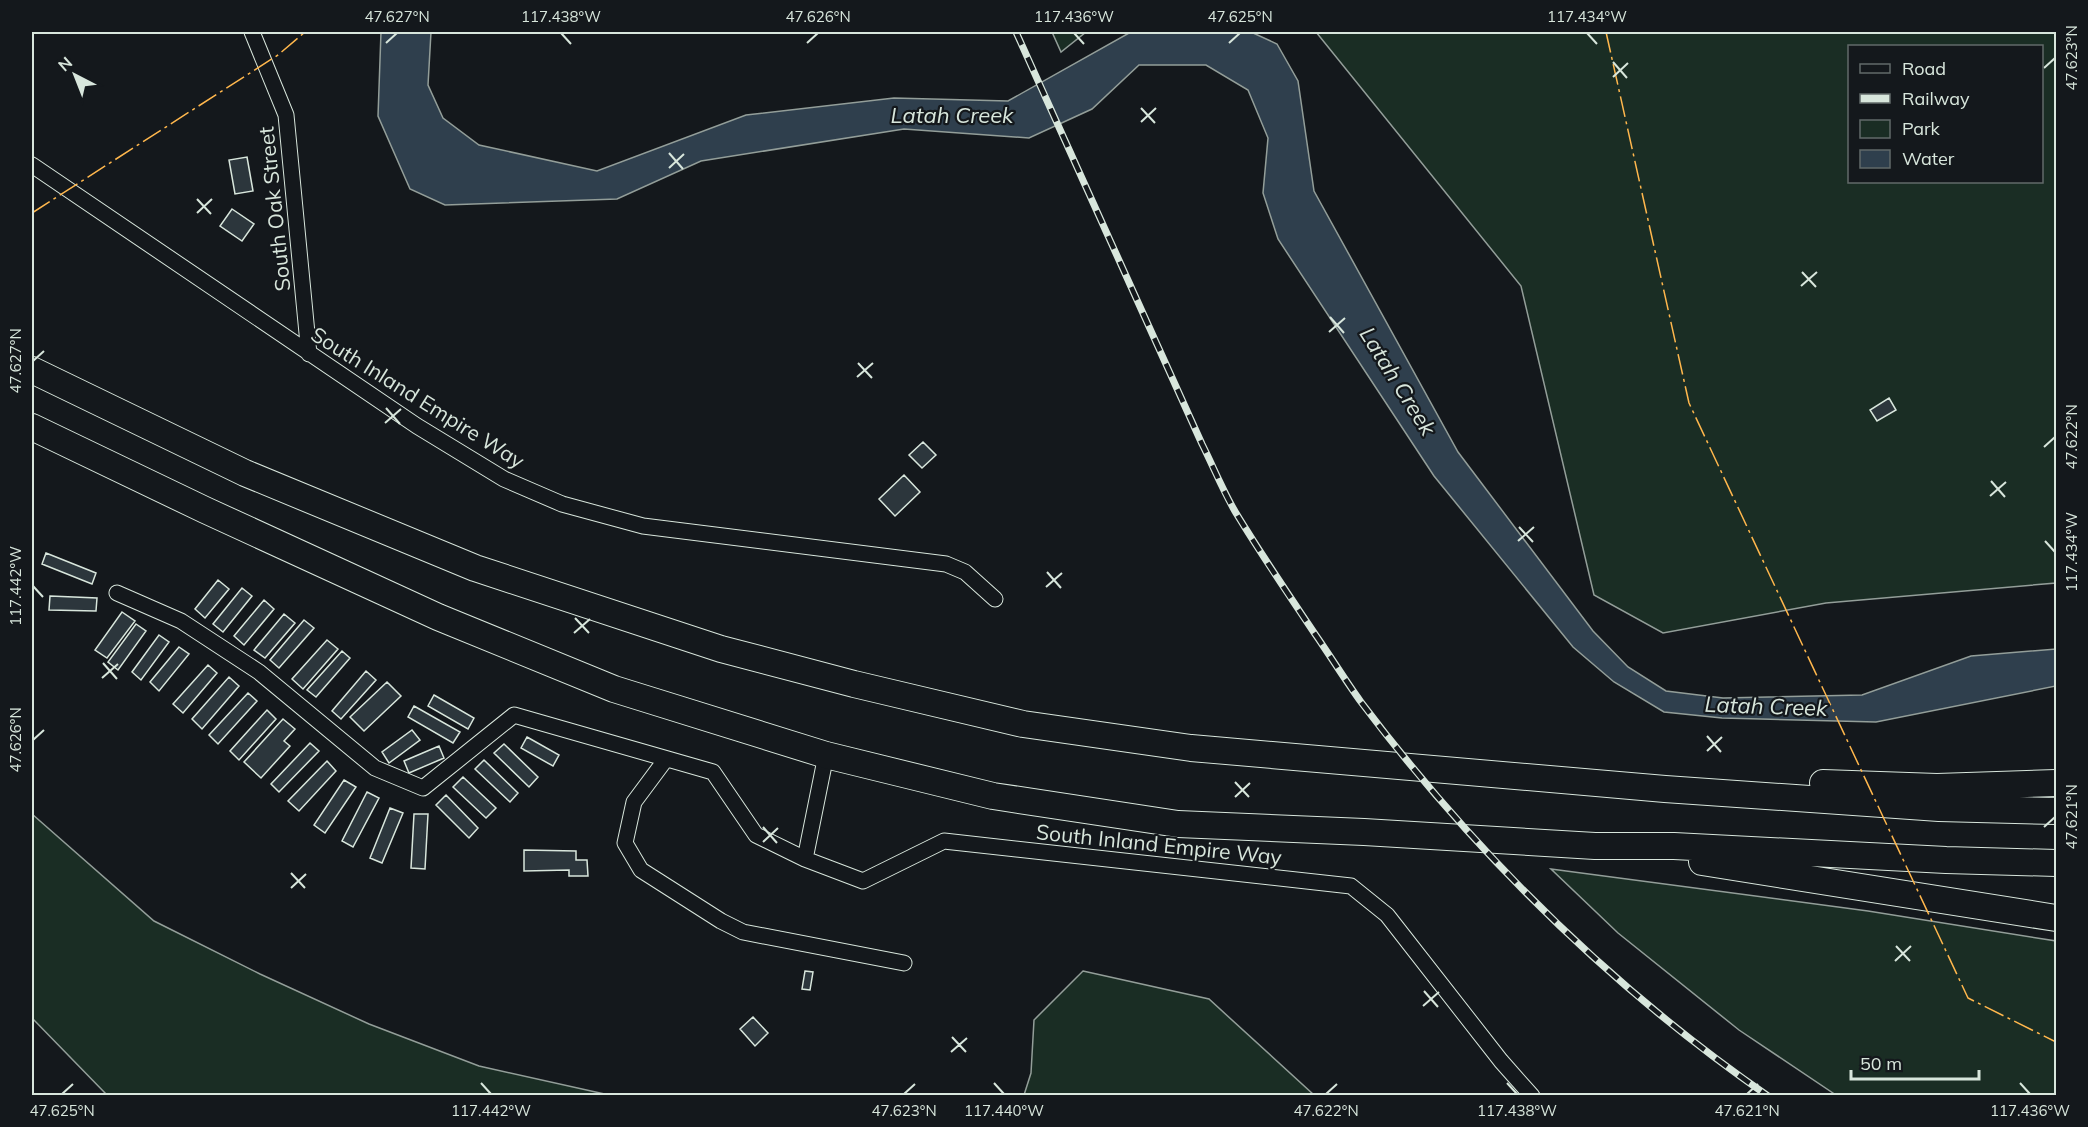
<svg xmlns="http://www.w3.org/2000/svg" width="2088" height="1127" viewBox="0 0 2088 1127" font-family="Mulish,sans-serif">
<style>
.green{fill:#1a2d24;stroke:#939e99;stroke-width:1.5;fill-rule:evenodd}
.water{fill:#2f3f4d;stroke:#939e99;stroke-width:1.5}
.building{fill:#2c363c;stroke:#d8e6dc;stroke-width:1.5}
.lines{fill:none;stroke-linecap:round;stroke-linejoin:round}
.minor-casing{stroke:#d8e6dc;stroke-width:17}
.trunk-casing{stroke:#d8e6dc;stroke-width:28}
.minor{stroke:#14181c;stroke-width:15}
.trunk{stroke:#14181c;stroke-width:26}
.rail-casing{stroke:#d8e6dc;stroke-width:7}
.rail{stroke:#14181c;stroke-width:4.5;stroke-dasharray:14;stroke-linecap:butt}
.power{stroke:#ffb74d;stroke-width:1.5;stroke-dasharray:21 4.5 3 4.5;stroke-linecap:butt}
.ticks{fill:none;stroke:#d8e6dc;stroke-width:2}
.labels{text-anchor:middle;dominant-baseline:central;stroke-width:4.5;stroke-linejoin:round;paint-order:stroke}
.street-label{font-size:21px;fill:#d8e6dc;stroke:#14181c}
.water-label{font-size:22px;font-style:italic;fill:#d8e6dc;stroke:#14181c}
.neatline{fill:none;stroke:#d8e6dc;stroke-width:2}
.ticks-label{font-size:15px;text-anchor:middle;fill:#d8e6dc}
</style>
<rect width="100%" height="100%" fill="#14181c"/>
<path class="green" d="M 1052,32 L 1086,32 L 1061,52 Z
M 1316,32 L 2056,32 L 2056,583 L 1826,603 L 1663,633 L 1594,595 L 1521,286 ZM 1850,46 L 2042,46 L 2042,182 L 1850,182 Z
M 32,814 L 154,921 L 260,974 L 369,1024 L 479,1066 L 609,1095 L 107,1095 L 32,1018 Z
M 1551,869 L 1868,911 L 2056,941 L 2056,1095 L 1836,1095 L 1739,1030 L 1618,933 Z
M 1083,971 L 1209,999 L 1314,1095 L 1024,1095 L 1031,1073 L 1034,1020 Z"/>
<path class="water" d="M 381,32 L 431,32 L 428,85 L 443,118 L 479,145 L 597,171 L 746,115 L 894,98 L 1008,101 L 1129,33 L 1251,32 L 1277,44 L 1298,81 L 1314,191 L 1458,452 L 1593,631 L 1628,667 L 1666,691 L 1723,698 L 1862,695 L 1971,656 L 2056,649 L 2056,686 L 1876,722 L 1722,718 L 1664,712 L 1614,682 L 1573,647 L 1434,476 L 1278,239 L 1263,193 L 1268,138 L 1248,90 L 1206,65 L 1139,65 L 1092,109 L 1029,138 L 904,129 L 701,161 L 617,199 L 445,205 L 410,189 L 378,116 Z"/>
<path class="building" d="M 247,157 L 253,191 L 235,194 L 229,160 Z
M 232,209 L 254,224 L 242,241 L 220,226 Z
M 1889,398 L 1896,410 L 1877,421 L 1870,410 Z
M 923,442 L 936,455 L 922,468 L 909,455 Z
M 904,475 L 920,492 L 895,516 L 879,499 Z
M 46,553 L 96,573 L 92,584 L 42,564 Z
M 218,580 L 229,589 L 205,618 L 195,609 Z
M 242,588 L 252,596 L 223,632 L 213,624 Z
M 50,596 L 97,598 L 96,611 L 49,610 Z
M 264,600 L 274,609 L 244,645 L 234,636 Z
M 122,612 L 135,621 L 107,658 L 95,650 Z
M 284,614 L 295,623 L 265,658 L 254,650 Z
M 304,620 L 314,628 L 279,668 L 270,660 Z
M 136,624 L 146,631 L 118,670 L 108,662 Z
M 159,635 L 169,642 L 141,680 L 132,672 Z
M 327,640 L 338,649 L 303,689 L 292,679 Z
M 179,647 L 189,654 L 159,691 L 150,682 Z
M 342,651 L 350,658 L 316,697 L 307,690 Z
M 208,665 L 217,673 L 183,713 L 173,704 Z
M 366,671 L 376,680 L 341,719 L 332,711 Z
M 229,677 L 239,686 L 202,729 L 192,719 Z
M 387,682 L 401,696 L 364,731 L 350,717 Z
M 248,693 L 257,701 L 218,744 L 209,735 Z
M 434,695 L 474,718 L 468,729 L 428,706 Z
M 414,706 L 460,732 L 453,743 L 408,717 Z
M 267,710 L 276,719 L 239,760 L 230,751 Z
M 283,719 L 295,729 L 284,741 L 290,746 L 261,778 L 244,762 Z
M 412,730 L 420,740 L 389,763 L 382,752 Z
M 527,737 L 559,755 L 553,766 L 521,748 Z
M 310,743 L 319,751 L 279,792 L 271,784 Z
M 504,744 L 538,777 L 529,787 L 494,753 Z
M 439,746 L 444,758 L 409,773 L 404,761 Z
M 484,760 L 518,793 L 510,802 L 475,769 Z
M 327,761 L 336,771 L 299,811 L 288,801 Z
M 463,777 L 496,808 L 486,818 L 453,787 Z
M 344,780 L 356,787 L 325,833 L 314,825 Z
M 367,792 L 379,798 L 353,847 L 342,841 Z
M 446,795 L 478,828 L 469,838 L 436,805 Z
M 390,808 L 403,813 L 382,863 L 370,858 Z
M 414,814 L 428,814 L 425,869 L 411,868 Z
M 524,850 L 576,851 L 576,860 L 587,860 L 588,876 L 569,876 L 569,870 L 524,871 Z
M 805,971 L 813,972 L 810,990 L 802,989 Z
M 753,1017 L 768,1033 L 755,1046 L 740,1029 Z"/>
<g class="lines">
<defs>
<path id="minor" d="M 252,32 L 286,115 L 309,354
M 32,165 L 417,426 L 504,479 L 562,504 L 643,526 L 946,564 L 965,572 L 995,599
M 117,593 L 181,621 L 259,672 L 375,768 L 423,788 L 514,715 L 713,772 L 756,835 L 805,859 L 863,881 L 944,841 L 1351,886 L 1387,915 L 1501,1061 L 1532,1096
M 666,759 L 634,802 L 625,843 L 641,870 L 721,921 L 743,932 L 904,963
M 805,859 L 826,755"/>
<path id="trunk" d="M 32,370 L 245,473 L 475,568 L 721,649 L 854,684 L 1023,724 L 1191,748 L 1665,789 L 1939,808 L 2056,811
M 32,427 L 205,510 L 438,617 L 614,689 L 826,755 L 993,796 L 1178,824 L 1364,832 L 1595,846 L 1674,846 L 1946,860 L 2056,863
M 1823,783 L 1937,787 L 2056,783
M 1702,862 L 2056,918"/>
</defs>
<use href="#minor" class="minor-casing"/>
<use href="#trunk" class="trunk-casing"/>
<use href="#minor" class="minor"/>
<use href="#trunk" class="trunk"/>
<defs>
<path id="rail" d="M 1016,32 L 1202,444 C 1213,466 1223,491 1236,513 C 1261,554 1288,594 1315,634 C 1331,657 1345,680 1361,702 C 1475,853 1612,988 1768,1096"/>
</defs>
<use href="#rail" class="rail-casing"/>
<use href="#rail" class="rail"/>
<path class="power" d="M 1606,32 L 1689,403 L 1968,998 L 2056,1042
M 32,213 L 278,55 L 305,32"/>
</g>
<path class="ticks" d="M 561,33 L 571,44M 1074,33 L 1084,44M 1587,33 L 1597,44M 386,43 L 397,33M 807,43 L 818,33M 1229,43 L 1240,33M 1613,62 L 1627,78M 2044,68 L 2055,58M 1613,77 L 1628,63M 1141,108 L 1155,123M 1141,122 L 1156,108M 669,153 L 683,169M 669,168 L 684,154M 197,199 L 211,214M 197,213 L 212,199M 1802,272 L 1816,287M 1801,286 L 1817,272M 1330,317 L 1344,333M 1329,332 L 1345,318M 33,361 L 44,351M 858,363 L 872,378M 857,377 L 873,363M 386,408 L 400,424M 385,423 L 401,409M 2044,447 L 2055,437M 1991,481 L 2005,497M 1990,496 L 2006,482M 1519,527 L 1533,542M 1518,541 L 1534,527M 2045,541 L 2055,552M 1047,572 L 1061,588M 33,586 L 43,597M 1046,587 L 1062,573M 575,618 L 589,633M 574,633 L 590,619M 103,663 L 117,679M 102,678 L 118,664M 1707,736 L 1721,752M 33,740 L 44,730M 1707,751 L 1722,737M 1235,782 L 1249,797M 1235,797 L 1250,783M 763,827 L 777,843M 2044,827 L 2055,817M 763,842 L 778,828M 291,873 L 305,888M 291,888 L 306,874M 1896,946 L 1910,961M 1895,961 L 1911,946M 1424,991 L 1438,1007M 1423,1006 L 1439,992M 952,1037 L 966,1052M 951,1052 L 967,1038M 481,1083 L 491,1094M 994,1083 L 1004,1094M 1507,1083 L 1517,1094M 2020,1083 L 2030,1094M 62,1094 L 73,1084M 904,1094 L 915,1084M 1326,1094 L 1337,1084M 1747,1094 L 1758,1084"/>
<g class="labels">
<g class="street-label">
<text transform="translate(274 209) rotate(-96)">South Oak Street</text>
<text transform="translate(418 397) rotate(32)">South Inland Empire Way</text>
<text transform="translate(1159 844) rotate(6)">South Inland Empire Way</text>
</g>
<g class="water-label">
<text x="952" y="115">Latah Creek</text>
<text transform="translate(1398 381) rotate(58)">Latah Creek</text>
<text transform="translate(1766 706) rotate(2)">Latah Creek</text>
</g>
</g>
<rect width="2088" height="1127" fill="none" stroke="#14181c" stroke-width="66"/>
<rect x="1848" y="45" width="195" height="138" fill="#14181c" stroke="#626a69" stroke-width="1.5"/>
<rect x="1860" y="64" width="30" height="9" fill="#14181c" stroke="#626a69" stroke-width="1.5"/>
<text x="1902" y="75" font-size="18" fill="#d8e6dc">Road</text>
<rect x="1860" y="94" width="30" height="9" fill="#d8e6dc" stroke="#626a69" stroke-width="1.5"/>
<text x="1902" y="105" font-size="18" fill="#d8e6dc">Railway</text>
<rect x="1860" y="120" width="30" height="18" fill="#1a2d24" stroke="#626a69" stroke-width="1.5"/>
<text x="1902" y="135" font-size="18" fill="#d8e6dc">Park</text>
<rect x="1860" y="150" width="30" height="18" fill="#2f3f4d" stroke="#626a69" stroke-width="1.5"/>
<text x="1902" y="165" font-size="18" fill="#d8e6dc">Water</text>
<g transform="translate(75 75) rotate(318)" stroke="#14181c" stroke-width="4.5" paint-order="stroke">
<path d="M0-4.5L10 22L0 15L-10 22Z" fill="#d8e6dc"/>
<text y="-9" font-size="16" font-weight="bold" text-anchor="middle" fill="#d8e6dc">N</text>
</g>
<path d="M1851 1070v9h128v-9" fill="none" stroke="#d8e6dc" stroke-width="3"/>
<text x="1860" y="1070" font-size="18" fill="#d8e6dc" stroke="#14181c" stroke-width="4.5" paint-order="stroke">50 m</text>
<rect x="33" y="33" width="2022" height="1061" class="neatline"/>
<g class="ticks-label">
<text x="397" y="22">47.627°N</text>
<text x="561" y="22">117.438°W</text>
<text x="818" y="22">47.626°N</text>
<text x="1074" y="22">117.436°W</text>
<text x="1240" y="22">47.625°N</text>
<text x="1587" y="22">117.434°W</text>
<text transform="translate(2072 58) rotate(-90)" y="5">47.623°N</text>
<text transform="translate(16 361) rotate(-90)" y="5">47.627°N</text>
<text transform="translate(2072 437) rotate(-90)" y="5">47.622°N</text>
<text transform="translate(2072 552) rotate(-90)" y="5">117.434°W</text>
<text transform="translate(16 586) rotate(-90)" y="5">117.442°W</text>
<text transform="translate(16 740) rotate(-90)" y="5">47.626°N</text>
<text transform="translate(2072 817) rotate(-90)" y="5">47.621°N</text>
<text x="62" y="1116">47.625°N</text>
<text x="491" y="1116">117.442°W</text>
<text x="904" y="1116">47.623°N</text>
<text x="1004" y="1116">117.440°W</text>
<text x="1326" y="1116">47.622°N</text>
<text x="1517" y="1116">117.438°W</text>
<text x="1747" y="1116">47.621°N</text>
<text x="2030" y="1116">117.436°W</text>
</g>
</svg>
